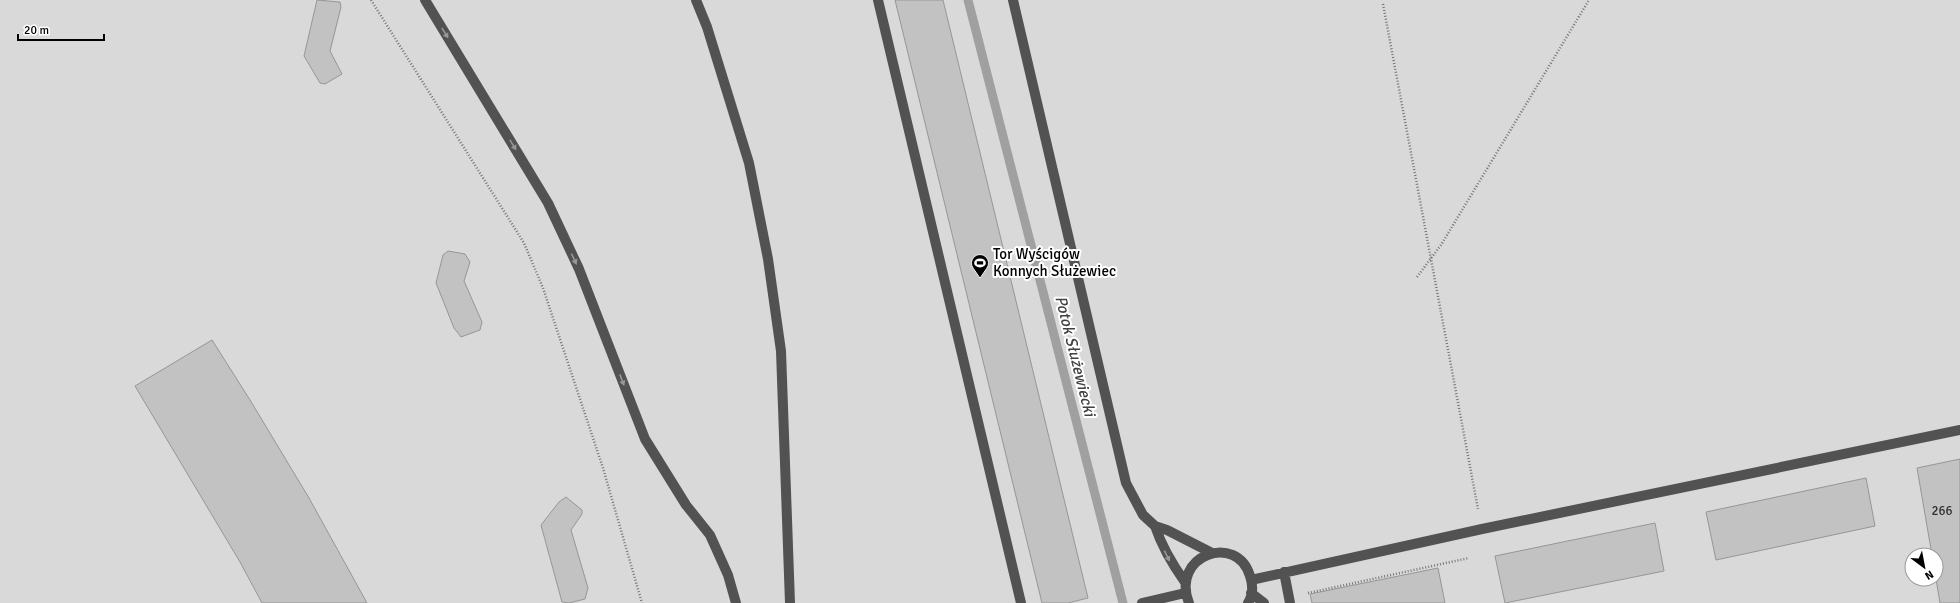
<svg xmlns="http://www.w3.org/2000/svg" width="1960" height="603" viewBox="0 0 1960 603" font-family="Signika,sans-serif">
<style>
.green{fill:#d9d9d9;fill-rule:evenodd}
.lines{fill:none;stroke-linecap:round;stroke-linejoin:round}
.stream{stroke:#a0a0a0;stroke-width:9}
.building{fill:#c2c2c2;stroke:#969696}
.path{stroke:#747474;stroke-width:2.5;stroke-dasharray:1 2;stroke-linecap:butt}
.minor{stroke:#525252;stroke-width:10}
.oneway{fill:#979797}
.labels{text-anchor:middle;dominant-baseline:central;stroke-width:4;stroke-linejoin:round;paint-order:stroke}
.number-label{font-size:13px;fill:#303030}
.poi-label{font-size:15px;fill:#000;stroke:#fff;text-anchor:start}
.water-label{font-size:16px;font-style:italic;fill:#414141;stroke:#fff}
</style>
<rect width="100%" height="100%" fill="#fff"/>
<path class="green" d="M 0,0 L 1960,0 L 1960,603 L 0,603 ZM 1912,555 L 1936,555 L 1936,579 L 1912,579 Z"/>
<g class="lines">
<path class="stream" d="M 968,0 L 1123,603"/>
</g>
<path class="building" d="M 317,0 L 340,2 L 341,7 L 330,51 L 342,74 L 325,84 L 320,83 L 304,56 Z
M 895,0 L 943,0 L 1088,598 L 1068,603 L 1042,603 Z
M 448,251 L 465,254 L 470,262 L 464,281 L 482,322 L 480,330 L 461,337 L 454,328 L 436,283 L 443,255 Z
M 212,340 L 250,400 L 309,498 L 367,603 L 262,603 L 240,562 L 135,386 Z
M 1960,459 L 1960,603 L 1940,603 L 1936,579 L 1936,555 L 1932,555 L 1917,468 Z
M 1866,478 L 1875,526 L 1716,560 L 1706,512 Z
M 566,497 L 582,510 L 582,514 L 571,530 L 588,588 L 585,599 L 569,603 L 562,602 L 541,525 L 559,502 Z
M 1655,523 L 1664,571 L 1505,603 L 1495,556 Z
M 1438,568 L 1445,603 L 1312,603 L 1310,594 Z"/>
<g class="lines">
<path class="path" d="M 371,0 L 524,243 L 543,288 L 603,468 L 642,603
M 1383,4 L 1478,509
M 1417,277 L 1441,245 L 1589,0
M 1308,593 L 1469,558"/>
<path class="minor" d="M 425,0 L 548,203 L 579,269 L 645,439 L 686,505 L 710,535 L 728,575 L 736,603
M 696,0 L 707,27 L 749,163 L 768,259 L 781,351 L 790,603
M 878,0 L 1021,603
M 1013,0 L 1126,483 L 1143,515 L 1155,526 L 1167,530 L 1212,553
M 1155,526 C 1162,547 1172,564 1185,582
M 1284,572 L 1290,603
M 1251,580 L 1482,529 L 1960,430
M 1251,593 L 1264,603
M 1142,603 L 1185,593
M 1189,603 C 1170,555 1237,532 1250,576 C 1253,585 1253,595 1248,603"/>
</g>
<defs><path id="oneway-solid" d="M-6-.8H1V-3.2L6.5 0L1 3.2V.8H-6Z"/></defs>
<g class="oneway">
<use href="#oneway-solid" transform="translate(445 33) rotate(59)"/>
<use href="#oneway-solid" transform="translate(513 145) rotate(59)"/>
<use href="#oneway-solid" transform="translate(574 259) rotate(65)"/>
<use href="#oneway-solid" transform="translate(622 380) rotate(69)"/>
<use href="#oneway-solid" transform="translate(1167 556) rotate(64)"/>
</g>
<defs>
<symbol id="stadium-pin" viewBox="-11 -11 22 30"><path d="M0 17L-7.5 6A9.5 9.5 0 1 1 7.5 6Z" fill="#000" stroke="#fff"/><path d="M0-5a6.5 5 0 1 0 0 10a6.5 5 0 1 0 0-10ZM-3.5-1.8h7v3.6h-7Z" fill="#fff"/></symbol>
</defs>
<g fill-rule="evenodd">
<use href="#stadium-pin" x="970" y="253" width="20" height="27"/>
</g>
<g class="labels">
<g class="number-label">
<text x="1942" y="511">266</text>
</g>
<g class="poi-label">
<text x="993" y="254">Tor Wyścigów<tspan x="993" dy="17">Konnych Służewiec</tspan></text>
</g>
<g class="water-label">
<text transform="translate(1075 356) rotate(76)">Potok Służewiecki</text>
</g>
</g>
<g transform="translate(1924 567) rotate(148)"><circle r="19" fill="#ffffff" stroke="#999999"/>
<path d="M0-3L7 15L0 10L-7 15Z" fill="#000000"/>
<text y="-6" font-size="11" font-weight="bold" text-anchor="middle" fill="#000000">N</text>
</g>
<path d="M18 34v6h86v-6" fill="none" stroke="#000000" stroke-width="2"/>
<text x="24" y="34" font-size="12" fill="#000000" stroke="#ffffff" stroke-width="3" paint-order="stroke">20 m</text>
</svg>
